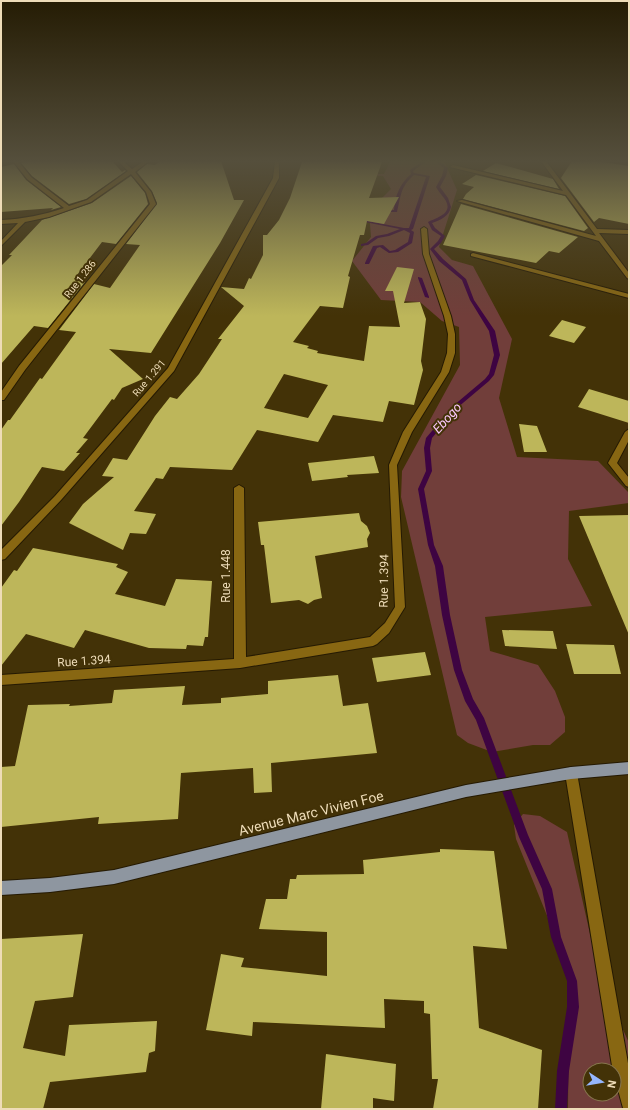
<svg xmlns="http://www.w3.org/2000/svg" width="630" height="1110" viewBox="0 0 630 1110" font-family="Roboto,sans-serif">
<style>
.green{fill:#713e3a;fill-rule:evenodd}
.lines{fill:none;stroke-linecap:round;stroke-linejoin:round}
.stream{fill:#3e0442;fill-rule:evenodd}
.building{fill:#bdb65a;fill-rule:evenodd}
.minor-casing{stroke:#251a03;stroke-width:2}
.major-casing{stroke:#251a03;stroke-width:2}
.minor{fill:#886712;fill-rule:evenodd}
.major{fill:#8e96a0;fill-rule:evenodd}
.labels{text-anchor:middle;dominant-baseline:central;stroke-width:4;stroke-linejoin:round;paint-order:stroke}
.far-street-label{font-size:10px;fill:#eedcb8;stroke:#433207}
.street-label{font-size:12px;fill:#eedcb8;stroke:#433207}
.water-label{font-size:13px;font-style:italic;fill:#fac8fc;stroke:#433207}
.near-street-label{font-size:14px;fill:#eedcb8;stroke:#433207}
</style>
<rect width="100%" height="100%" fill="#433207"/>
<path class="green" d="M 416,161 L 444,161 L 457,190 L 439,247 L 452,260 L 473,266 L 512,339 L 499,398 L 517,457 L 598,461 L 629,493 L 629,503 L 569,511 L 568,559 L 592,606 L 485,617 L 490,651 L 538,665 L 555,691 L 565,717 L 565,732 L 550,745 L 533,745 L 492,752 L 468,743 L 457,735 L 401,497 L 402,471 L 460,365 L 459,327 L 442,321 L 420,302 L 381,300 L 352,261 L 371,237 L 369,211 L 391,189 L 383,176 L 349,174 L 384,174 L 390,162 Z
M 523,814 L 540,816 L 567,832 L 600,978 L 629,1043 L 629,1109 L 568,1109 L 569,970 L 516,839 L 514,825 ZM 590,1070 L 614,1070 L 614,1094 L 590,1094 Z"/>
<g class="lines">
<path class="stream" d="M 401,161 L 427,161 L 413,171 L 414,173 L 430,176 L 413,229 L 411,230 L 414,232 L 412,243 L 398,252 L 389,253 L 380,247 L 377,248 L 369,264 L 365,264 L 365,263 L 373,246 L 383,245 L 390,251 L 395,250 L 408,242 L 410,233 L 404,230 L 389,236 L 378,238 L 368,245 L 361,246 L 361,244 L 366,243 L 376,236 L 387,234 L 400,229 L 355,220 L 357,219 L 404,228 L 409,228 L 426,177 L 414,175 C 400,187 401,196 397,212 L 382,212 L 380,211 L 382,210 L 394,210 C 395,195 400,184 411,174 L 410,170 L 420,163 Z
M 435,161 L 439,161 L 448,168 L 446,176 L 440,187 L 448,198 L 451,207 C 449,216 441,220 432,223 L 435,228 L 445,236 L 441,243 L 434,249 L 443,259 L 466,279 L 474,300 L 495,331 L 500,355 L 494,375 L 489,381 L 457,408 L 432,438 L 430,448 L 432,471 L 424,489 L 434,545 L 443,566 L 450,615 L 462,670 L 473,699 L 484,718 L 528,835 L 552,889 L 561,937 L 577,981 L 579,1007 L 569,1071 L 567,1109 L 555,1109 L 557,1071 L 567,1007 L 567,981 L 551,937 L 542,889 L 519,837 L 476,720 L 465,701 L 454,670 L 442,615 L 435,566 L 428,545 L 418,489 L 426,471 L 424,448 L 426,438 L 453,406 L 485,379 L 489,374 L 494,355 L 489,331 L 470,300 L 462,280 L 439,261 L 430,249 L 438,241 L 441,236 L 432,230 L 428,222 C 438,217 455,213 444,198 C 441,194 438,191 436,187 L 442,176 L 444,168 Z
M 418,277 L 422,278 L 429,297 L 429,298 L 425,297 L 418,278 Z"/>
</g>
<path class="building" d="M 31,161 L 112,161 L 122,172 L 125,170 L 126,171 L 86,199 L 69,204 L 32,176 L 21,163 Z
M 167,161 L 221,161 L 234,200 L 244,200 L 220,243 L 151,353 L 109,349 L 143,379 L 122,388 L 114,400 L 112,399 L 83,438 L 88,439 L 76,453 L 80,453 L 64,471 L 42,467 L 19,502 L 1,526 L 1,430 L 8,420 L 10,420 L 40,378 L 42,379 L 76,332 L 59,330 L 94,284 L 110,288 L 140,245 L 126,244 L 157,203 L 152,191 L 137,172 L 147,164 L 155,165 L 159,162 L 166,162 Z
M 369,161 L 382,162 L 369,198 L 399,197 L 384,224 L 367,221 L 364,235 L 360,235 L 348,276 L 350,277 L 343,308 L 320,306 L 293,342 L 309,346 L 307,348 L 318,351 L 317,353 L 364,361 L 369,326 L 400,327 L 393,291 L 385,291 L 397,267 L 414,269 L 404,303 L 420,302 L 426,319 L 421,361 L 423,370 L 414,405 L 389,401 L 383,422 L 333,415 L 318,442 L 257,430 L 232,470 L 170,467 L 163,479 L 156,478 L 134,511 L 156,514 L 146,534 L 130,533 L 123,550 L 69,523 L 83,504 L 114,477 L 102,476 L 113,458 L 127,460 L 155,416 L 170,397 L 177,399 L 199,374 L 222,339 L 218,339 L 244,306 L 221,287 L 244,289 L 249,278 L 251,279 L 263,255 L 263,235 L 267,235 L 279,220 L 290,198 L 302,162 ZM 284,374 L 328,385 L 308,418 L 264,408 Z
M 572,161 L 596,161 L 629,166 L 629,224 L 599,218 L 594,222 L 561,178 Z
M 496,163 L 553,179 L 559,189 L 483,171 Z
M 14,164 L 26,180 L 61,207 L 51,210 L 53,208 L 1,212 L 1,167 Z
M 476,175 L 565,196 L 588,228 L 584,231 L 463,199 L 466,194 L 474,187 L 462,184 Z
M 131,176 L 145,193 L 148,204 L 116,244 L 102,242 L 74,279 L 85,282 L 48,328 L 34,326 L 1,364 L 1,266 L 12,255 L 9,255 L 42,220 L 92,203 Z
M 461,204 L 578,237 L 559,253 L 549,251 L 536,263 L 443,245 Z
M 562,320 L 586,327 L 574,343 L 549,336 Z
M 589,389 L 629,401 L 629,423 L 578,407 Z
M 519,424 L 537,426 L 547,452 L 524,452 Z
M 374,456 L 379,473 L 347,475 L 348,477 L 312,481 L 308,463 Z
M 359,513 L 361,521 L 367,526 L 370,533 L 367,539 L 368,547 L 315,556 L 322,598 L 314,600 L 308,604 L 299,600 L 271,603 L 264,545 L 261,545 L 258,522 Z
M 629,515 L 629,635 L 579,516 Z
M 33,548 L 118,564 L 116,567 L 128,572 L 115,594 L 165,606 L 176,579 L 212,581 L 208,637 L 205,637 L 203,646 L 187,645 L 186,649 L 149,648 L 85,630 L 74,648 L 26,634 L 1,666 L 1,588 L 14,570 L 17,571 Z
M 502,630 L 553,631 L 557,649 L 505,646 Z
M 566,644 L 614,645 L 621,674 L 574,674 Z
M 425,652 L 431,675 L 377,682 L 372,658 Z
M 338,675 L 343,706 L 368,703 L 377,753 L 271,763 L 272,792 L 254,793 L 253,768 L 181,773 L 178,819 L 98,824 L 99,817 L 1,827 L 1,767 L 15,766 L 28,705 L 70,704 L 69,706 L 112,703 L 114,690 L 185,686 L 182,705 L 221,703 L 221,698 L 268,694 L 268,681 Z
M 440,849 L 494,851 L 507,949 L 473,946 L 479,1028 L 542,1050 L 538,1109 L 433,1109 L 438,1079 L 432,1079 L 430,1014 L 424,1013 L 424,1001 L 384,999 L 385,1028 L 253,1022 L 252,1036 L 206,1030 L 221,954 L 244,958 L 241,967 L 327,976 L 327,932 L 259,929 L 266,899 L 287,899 L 290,879 L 296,879 L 297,875 L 364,874 L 363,860 L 440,852 Z
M 83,934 L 73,997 L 35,1001 L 23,1048 L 65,1056 L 69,1025 L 157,1021 L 155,1051 L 149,1053 L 146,1072 L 50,1082 L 43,1109 L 1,1109 L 1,939 Z
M 326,1054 L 396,1064 L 394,1101 L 373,1098 L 373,1109 L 321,1109 Z"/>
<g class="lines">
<defs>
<path id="minor" d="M 13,161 L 18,161 L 31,177 L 69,206 L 87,200 L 128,171 L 118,161 L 123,161 L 132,169 L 144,161 L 149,161 L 135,172 L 151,192 L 156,204 L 25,370 L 4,400 L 1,400 L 1,392 L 19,366 L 150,204 L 146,192 L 131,174 L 91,202 L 49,217 L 25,222 L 1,246 L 1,241 L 18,223 L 1,224 L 1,220 C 24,219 43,215 64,208 L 27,179 Z
M 275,161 L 279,161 L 279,178 L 174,371 L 61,500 L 5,559 L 1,560 L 1,550 L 55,496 L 168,368 L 273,178 Z
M 541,161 L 546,161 L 597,229 L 629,230 L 629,234 L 599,233 L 629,273 L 629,279 L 627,278 L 599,241 L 457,201 L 462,200 L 596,236 L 566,195 L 450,167 L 453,165 L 563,191 Z
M 424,227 L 427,229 L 429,254 L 451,316 L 455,334 L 455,353 L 449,372 L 412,432 L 397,465 L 405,607 L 389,633 L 377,644 L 373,646 L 240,668 L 1,685 L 1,675 L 234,659 L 234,488 L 239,485 L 244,488 L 246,657 L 370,637 L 385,623 L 395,607 L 389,465 L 403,432 L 441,372 L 447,353 L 448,334 L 444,316 L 423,254 L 421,229 Z
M 473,253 L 629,294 L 629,298 L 471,256 L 471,254 Z
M 629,429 L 629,440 L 617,463 L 629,478 L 629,487 L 626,486 L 608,463 L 625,432 Z
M 571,767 L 576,769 L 577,773 L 629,1069 L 629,1109 L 623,1108 L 614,1075 L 614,1070 L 612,1066 L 565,773 L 566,769 Z"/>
<path id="major" d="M 629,762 L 629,774 L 571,779 L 466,797 L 114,884 L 50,892 L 1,895 L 1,881 L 50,878 L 114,870 L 466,785 L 571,767 Z"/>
</defs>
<use href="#minor" class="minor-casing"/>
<use href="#major" class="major-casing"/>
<use href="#minor" class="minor"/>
<use href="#major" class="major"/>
</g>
<linearGradient id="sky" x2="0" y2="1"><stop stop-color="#251c04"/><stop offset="0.51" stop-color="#554f3c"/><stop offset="1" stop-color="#554f3c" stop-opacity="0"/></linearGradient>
<rect width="630" height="316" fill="url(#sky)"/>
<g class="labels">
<g class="far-street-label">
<text transform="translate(80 279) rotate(-52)">Rue 1.286</text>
<text transform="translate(149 378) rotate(-50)">Rue 1.291</text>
</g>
<g class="street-label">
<text transform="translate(226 576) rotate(-90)">Rue 1.448</text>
<text transform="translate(384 581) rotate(-89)">Rue 1.394</text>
<text transform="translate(84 661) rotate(-4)">Rue 1.394</text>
</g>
<g class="water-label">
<text transform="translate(447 418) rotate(-48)">Ebogo</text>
</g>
<g class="near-street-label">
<text transform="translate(311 813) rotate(-14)">Avenue Marc Vivien Foe</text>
</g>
</g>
<rect width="630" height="1110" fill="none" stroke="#eedcb8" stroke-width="4"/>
<g transform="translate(602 1082) rotate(102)"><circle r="19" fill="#433207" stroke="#87764e"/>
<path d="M0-3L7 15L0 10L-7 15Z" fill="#95b6fd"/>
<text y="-6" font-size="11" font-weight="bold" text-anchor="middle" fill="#eedcb8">N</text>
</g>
</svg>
